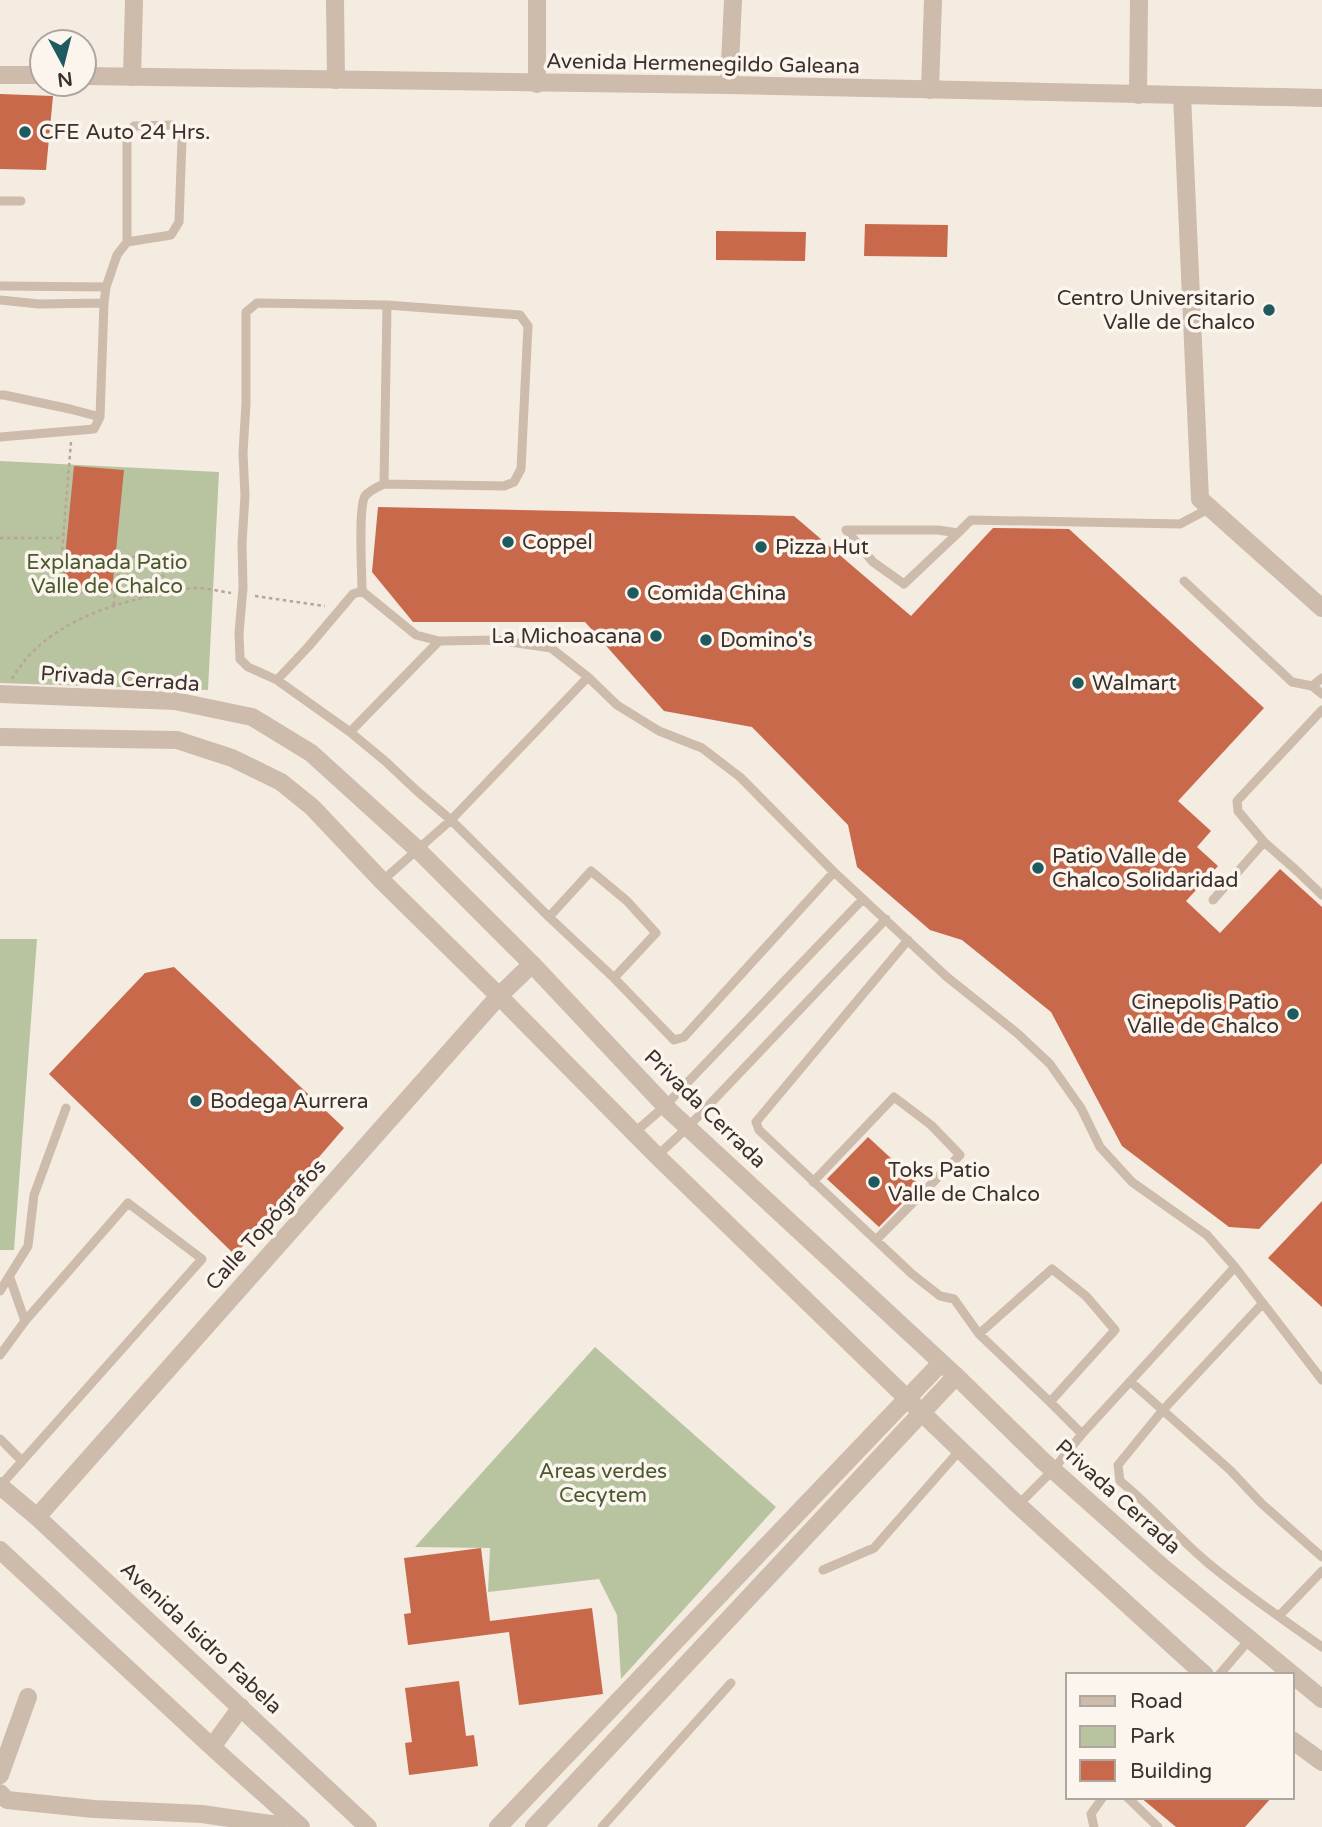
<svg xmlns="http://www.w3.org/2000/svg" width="1322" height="1827" viewBox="0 0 1322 1827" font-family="'Varela Round',sans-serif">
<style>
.green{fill:#b8c4a0}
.building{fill:#c8694b}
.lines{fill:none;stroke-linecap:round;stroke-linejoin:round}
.path{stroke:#b9a596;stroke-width:2.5;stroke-dasharray:3.5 3.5;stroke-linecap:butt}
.service{stroke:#cdbbac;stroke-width:9}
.minor{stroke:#cdbbac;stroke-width:18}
.tertiary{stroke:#cdbbac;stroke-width:18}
.poi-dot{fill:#1f5a5e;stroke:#fbf5ee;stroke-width:2.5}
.labels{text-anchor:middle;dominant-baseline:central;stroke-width:7;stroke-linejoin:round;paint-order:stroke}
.street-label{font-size:21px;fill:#3b302b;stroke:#fbf5ee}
.poi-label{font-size:21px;fill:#3b302b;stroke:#fbf5ee;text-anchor:start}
.park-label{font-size:21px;fill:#4a5a2e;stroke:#fbf5ee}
</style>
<rect width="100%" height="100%" fill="#f4ebe1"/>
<path class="green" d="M 0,461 L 219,472 L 208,690 L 0,683 Z
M 0,939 L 37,939 L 14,1250 L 0,1250 Z
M 595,1347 L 776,1507 L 621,1679 L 617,1615 L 599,1579 L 488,1592 L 490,1548 L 415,1547 Z"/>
<path class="building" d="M 0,94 L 53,96 L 46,170 L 0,169 Z
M 865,224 L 948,225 L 947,257 L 864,256 Z
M 716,231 L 806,232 L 805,261 L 716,260 Z
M 74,466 L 124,470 L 112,591 L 62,587 Z
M 378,507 L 794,516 L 911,616 L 993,528 L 1069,529 L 1264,708 L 1178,801 L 1211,831 L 1197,847 L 1218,866 L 1186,901 L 1220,933 L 1280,869 L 1322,907 L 1322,1163 L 1259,1229 L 1229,1227 L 1122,1146 L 1051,1012 L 962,940 L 930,930 L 857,867 L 848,825 L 752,727 L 664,711 L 585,622 L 413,622 L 372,572 Z
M 174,967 L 344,1128 L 235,1255 L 49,1074 L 145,973 Z
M 868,1137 L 920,1185 L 879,1227 L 827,1179 Z
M 1322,1201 L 1322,1307 L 1268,1258 Z
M 481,1548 L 490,1621 L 592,1608 L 603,1694 L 519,1705 L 509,1632 L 408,1645 L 404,1614 L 411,1613 L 404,1558 Z
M 459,1681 L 466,1736 L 474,1735 L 478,1766 L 409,1775 L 405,1743 L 412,1742 L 405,1688 Z
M 1140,1797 L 1272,1797 L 1245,1827 L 1176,1827 Z"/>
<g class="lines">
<path class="path" d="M 71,442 L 59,588 L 62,591 L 114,595
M 0,538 L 63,538
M 255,596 L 325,606
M 114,605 C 114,595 116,586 118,577 C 119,570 120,560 128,557 C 141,552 169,582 179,590
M 12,679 C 41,627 106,604 162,594 C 172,592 183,589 194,588 C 206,588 219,591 231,593"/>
<path class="service" d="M 0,201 L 21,201
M 0,286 L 106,287 L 117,255 L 127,242 L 171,235 L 179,222 L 182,139 L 173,125 L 134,126 L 127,138 L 127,242
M 0,300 L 39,304 L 104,303 L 106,287
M 0,395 L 4,395 L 70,409 L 100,417
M 0,437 L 94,429 L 100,417 L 104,303
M 384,484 L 387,305
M 846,530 L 938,530 L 958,533 L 971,520 L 1180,524 L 1210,508
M 846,530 L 873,562 L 904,584 L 958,533
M 1184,581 L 1292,682 L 1312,686 L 1322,678
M 277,680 L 309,646 L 353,594 L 362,591
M 1312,686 L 1322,694
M 1322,710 L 1237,801 L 1238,811 L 1264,842 L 1297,871 L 1322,895
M 350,732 L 439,641
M 834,872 L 684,1037 L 674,1040 L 614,978 L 549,917 L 451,820 L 417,791 L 385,761 L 350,732 L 277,680 L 248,667 L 240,659 L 239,633 L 243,588 L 242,543 L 245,496 L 243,453 L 246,403 L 246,312 L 257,303 L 387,305 L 520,315 L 528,326 L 521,469 L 514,482 L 504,486 L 384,484 C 377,487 370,490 365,496 C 358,507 362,574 362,591 L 416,635 L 439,641 L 497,640 L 551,648 L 588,677 L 617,705 L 659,731 L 702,748 L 740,777 L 834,872 L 947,977 L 1017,1033 L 1050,1064 L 1081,1108 L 1100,1147 L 1132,1182 L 1207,1235 L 1235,1267 L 1322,1380
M 382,881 L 451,820 L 588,677
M 1213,900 L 1264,842
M 549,917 L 591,871 L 627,901 L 656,933 L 614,978
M 908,940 L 756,1122 L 759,1130 L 912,1274 L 940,1296 L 954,1299 L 979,1334 L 1050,1402 L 1082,1434
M 634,1133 L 665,1106 L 863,899
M 657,1156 L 688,1127 L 886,919
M 813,1182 L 894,1097 L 931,1125 L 960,1155 L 876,1240
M 0,1291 L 28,1246 L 34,1195 L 66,1108
M 1263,1303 L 1162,1411 L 1118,1465 L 1120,1481 C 1151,1506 1177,1537 1208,1563 C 1244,1593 1284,1620 1322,1647
M 979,1334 L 1052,1269 L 1086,1296 L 1115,1330 L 1050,1402
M 0,1355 L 25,1321 L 10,1278
M 1131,1382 L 1230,1470 L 1262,1504 L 1322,1557
M 0,1439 L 22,1461
M 0,1486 L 202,1259 L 128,1203 L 25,1321
M 1018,1505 L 1053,1470 L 1082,1434 L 1235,1267
M 823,1570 L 874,1548 L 960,1450
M 1279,1616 L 1322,1571
M 1219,1675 L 1249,1640
M 1127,1797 L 1158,1827
M 602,1827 L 731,1683
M 1094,1827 L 1091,1814 L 1103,1797"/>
<path class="minor" d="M 335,0 L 336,80
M 132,77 L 134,0
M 537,84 L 537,0
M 729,85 L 733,0
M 930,90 L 933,0
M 1138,95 L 1139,0
M 1182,95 L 1200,499 L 1322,608
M 0,1486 L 37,1517 L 368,1827
M 37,1517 L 499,996 L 532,964
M 0,1550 L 212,1747 L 301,1827
M 212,1747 L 241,1707
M 0,1775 L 28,1697
M 0,1793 L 7,1800 L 94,1809 L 202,1814 L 278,1825
M 498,1827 L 941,1363
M 534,1827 L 956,1376"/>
<path class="tertiary" d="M 0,75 L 42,75
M 84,76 L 729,85 L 1322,98
M 0,694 L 175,701 L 252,717 L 311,753 L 418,850 L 532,964 L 670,1111 L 956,1376 L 1043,1461 L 1161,1566 L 1322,1699
M 0,737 L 177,740 L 232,758 L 281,782 L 312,807 L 382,881 L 499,996 L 657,1156 L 921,1412 L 1018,1505 L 1205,1675
M 1292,1740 L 1322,1762"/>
</g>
<g class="poi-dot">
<circle cx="25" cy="132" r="7"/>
<circle cx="1269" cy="310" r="7"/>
<circle cx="508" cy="542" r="7"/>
<circle cx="761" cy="547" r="7"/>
<circle cx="633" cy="593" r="7"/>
<circle cx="656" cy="636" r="7"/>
<circle cx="706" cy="640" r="7"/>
<circle cx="1078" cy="683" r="7"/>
<circle cx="1038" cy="868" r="7"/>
<circle cx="1293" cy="1014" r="7"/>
<circle cx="196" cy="1101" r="7"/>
<circle cx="874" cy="1182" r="7"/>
</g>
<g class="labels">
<g class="street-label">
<text transform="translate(703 64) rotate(1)">Avenida Hermenegildo Galeana</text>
<text transform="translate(120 679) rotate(4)">Privada Cerrada</text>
<text transform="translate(705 1109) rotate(44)">Privada Cerrada</text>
<text transform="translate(266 1225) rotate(-48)">Calle Topógrafos</text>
<text transform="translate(1118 1497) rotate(42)">Privada Cerrada</text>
<text transform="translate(201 1638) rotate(43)">Avenida Isidro Fabela</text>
</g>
<g class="poi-label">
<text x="39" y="132">CFE Auto 24 Hrs.</text>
<text x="1255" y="298" text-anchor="end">Centro Universitario<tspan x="1255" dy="24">Valle de Chalco</tspan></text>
<text x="522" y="542">Coppel</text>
<text x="775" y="547">Pizza Hut</text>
<text x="647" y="593">Comida China</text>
<text x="642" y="636" text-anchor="end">La Michoacana</text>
<text x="720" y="640">Domino's</text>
<text x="1092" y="683">Walmart</text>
<text x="1052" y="856">Patio Valle de<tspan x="1052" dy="24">Chalco Solidaridad</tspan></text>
<text x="1279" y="1002" text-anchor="end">Cinepolis Patio<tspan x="1279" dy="24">Valle de Chalco</tspan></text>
<text x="210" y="1101">Bodega Aurrera</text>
<text x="888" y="1170">Toks Patio<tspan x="888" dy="24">Valle de Chalco</tspan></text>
</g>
<g class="park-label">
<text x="107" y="562">Explanada Patio<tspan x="107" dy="24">Valle de Chalco</tspan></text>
<text x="603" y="1471">Areas verdes<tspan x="603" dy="24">Cecytem</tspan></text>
</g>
</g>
<rect x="1066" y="1673" width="228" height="126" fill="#fbf5ee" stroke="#aea6a0" stroke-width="2"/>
<rect x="1080" y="1696" width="35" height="10" fill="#cdbbac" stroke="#aea6a0" stroke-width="2"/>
<text x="1130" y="1708" font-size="21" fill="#3b302b">Road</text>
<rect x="1080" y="1726" width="35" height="21" fill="#b8c4a0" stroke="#aea6a0" stroke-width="2"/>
<text x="1130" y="1743" font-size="21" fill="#3b302b">Park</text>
<rect x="1080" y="1760" width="35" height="21" fill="#c8694b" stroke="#aea6a0" stroke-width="2"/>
<text x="1130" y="1778" font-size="21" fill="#3b302b">Building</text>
<g transform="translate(63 63) rotate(173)"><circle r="33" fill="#fbf5ee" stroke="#aea6a0" stroke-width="2"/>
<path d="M0-5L12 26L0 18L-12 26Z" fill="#1f5a5e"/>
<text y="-10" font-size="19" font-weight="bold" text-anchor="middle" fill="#3b302b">N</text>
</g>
</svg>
